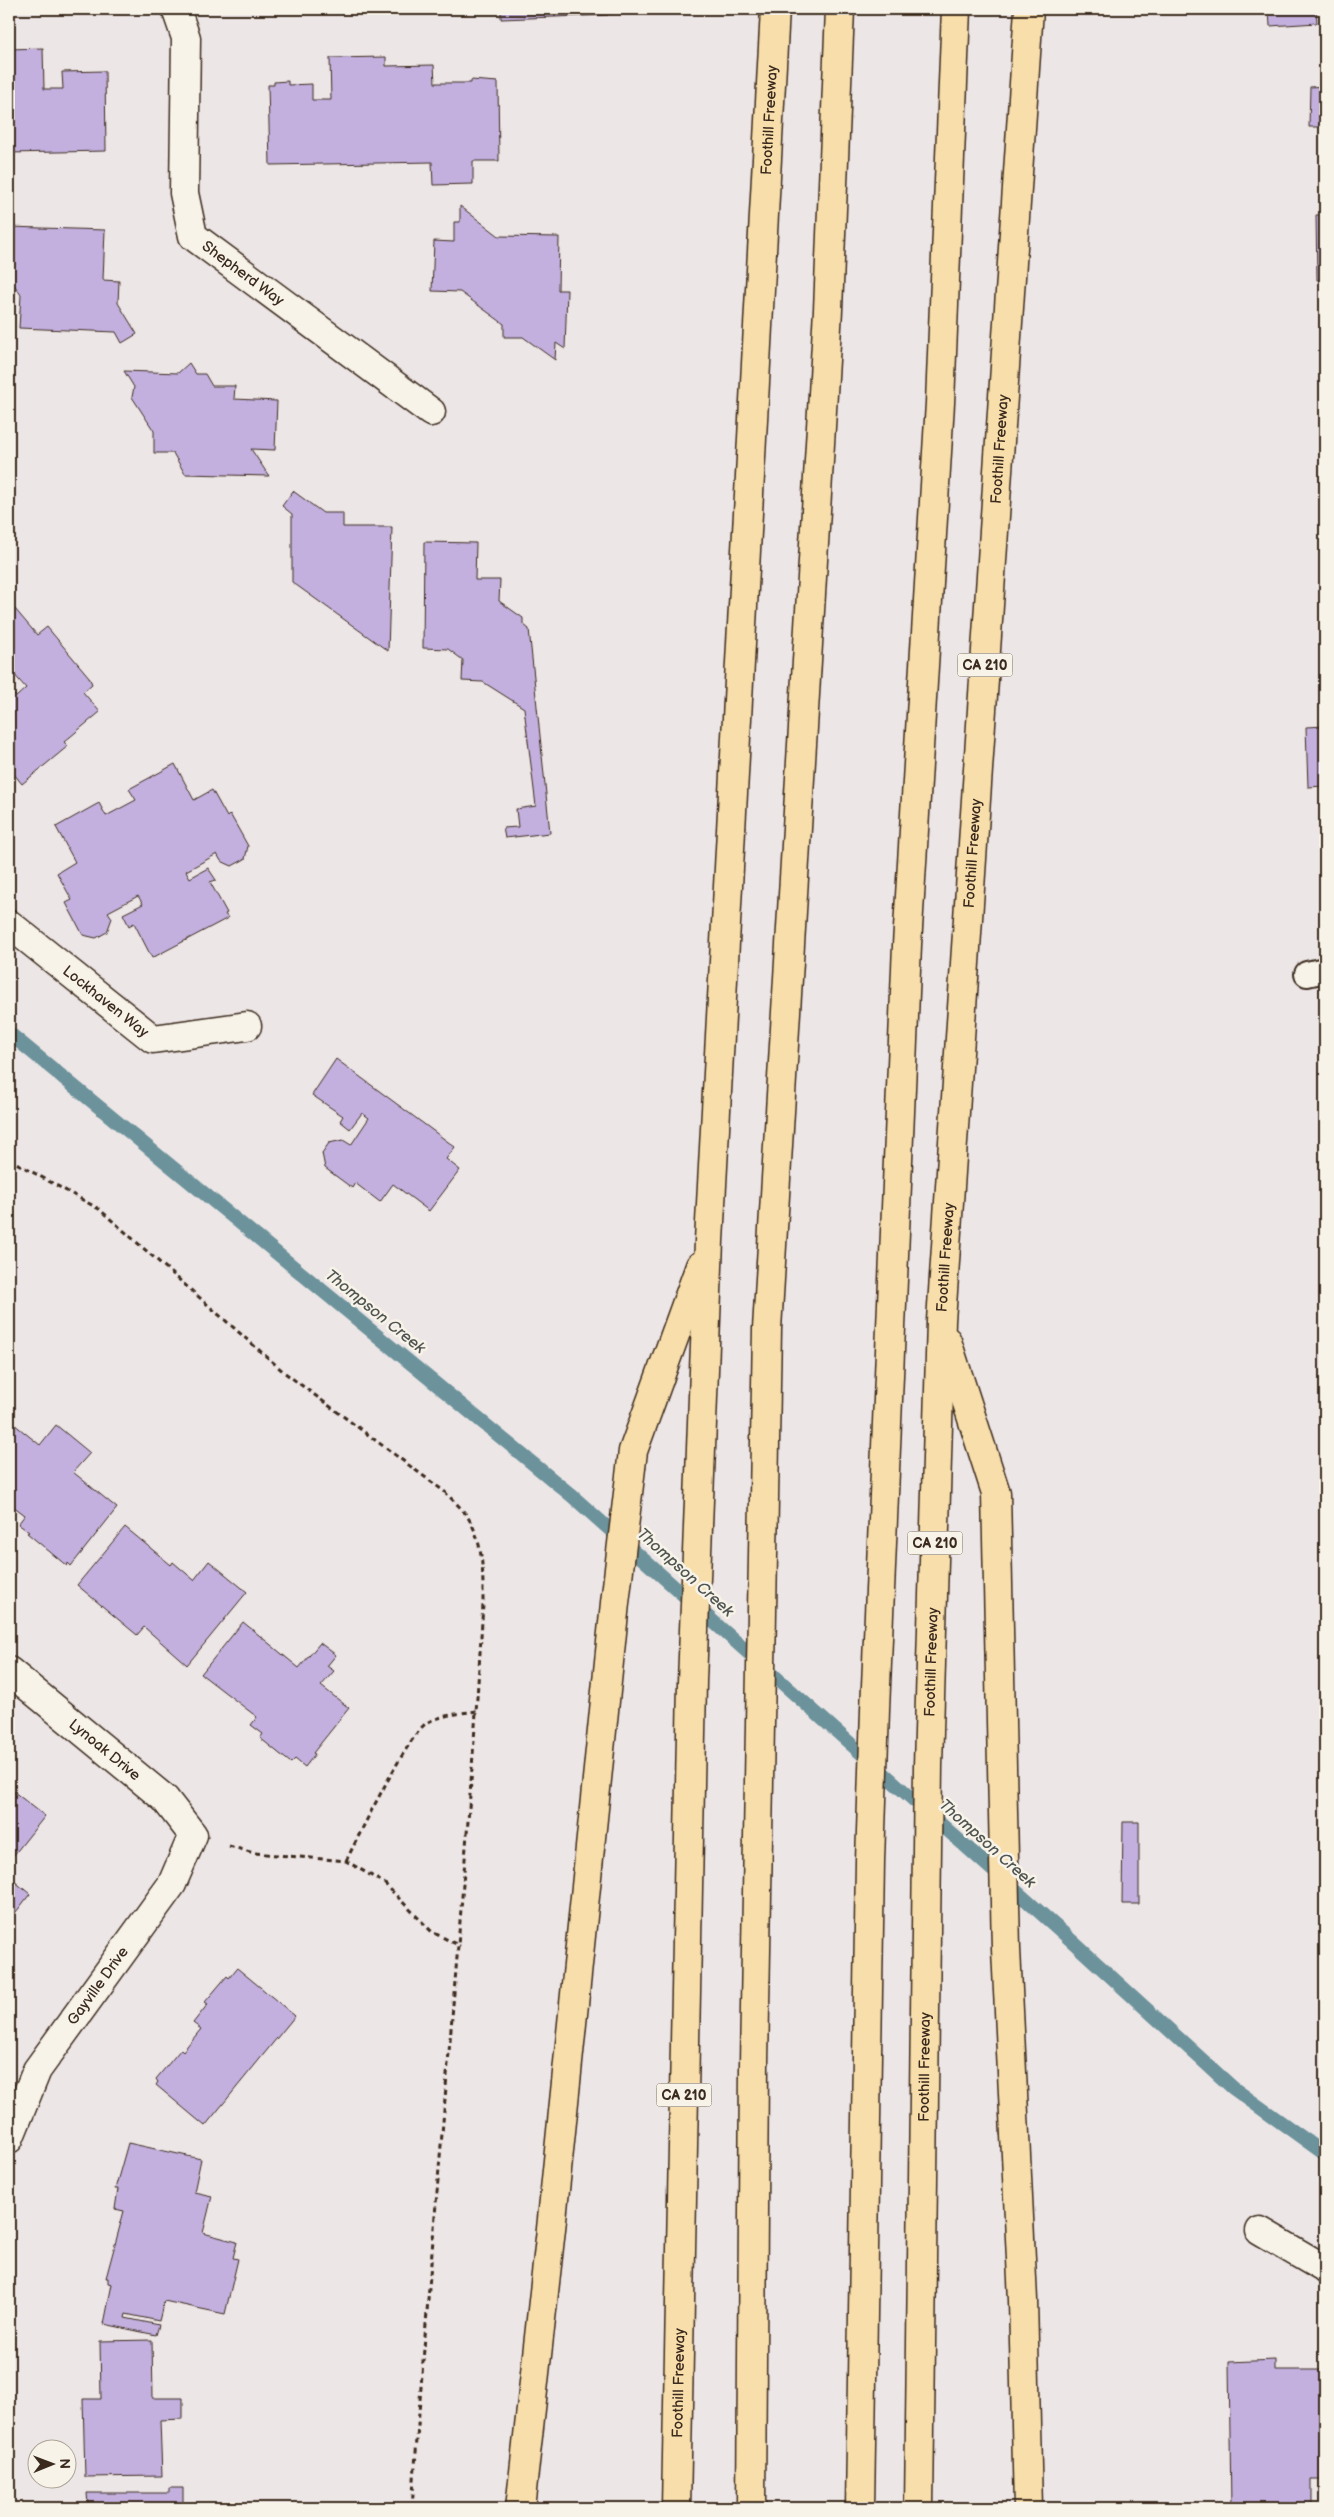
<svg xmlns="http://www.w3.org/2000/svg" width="1334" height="2517" viewBox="0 0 1334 2517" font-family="'Balsamiq Sans',sans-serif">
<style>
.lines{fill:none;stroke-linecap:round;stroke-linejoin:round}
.stream{stroke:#6c929b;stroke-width:14}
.building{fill:#c3b0df;stroke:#3b2a1e}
.service-casing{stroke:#3b2a1e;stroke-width:28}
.minor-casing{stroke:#3b2a1e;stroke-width:31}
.motorway-casing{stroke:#3b2a1e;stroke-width:31}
.path{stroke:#3b2a1e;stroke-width:3;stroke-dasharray:5 4;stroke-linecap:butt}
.service{stroke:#f7f3e8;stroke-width:24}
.minor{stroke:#f7f3e8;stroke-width:28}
.motorway{stroke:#f8deab;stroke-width:28}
.labels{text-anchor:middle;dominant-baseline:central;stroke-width:5;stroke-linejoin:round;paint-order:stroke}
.shield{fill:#f7f3e8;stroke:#73665b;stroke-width:1}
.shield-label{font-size:14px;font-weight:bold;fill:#3b2a1e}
.street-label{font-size:15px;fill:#3b2a1e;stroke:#f7f3e8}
.water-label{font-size:16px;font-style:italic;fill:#505552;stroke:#f7f3e8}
</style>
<rect width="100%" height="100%" fill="#ede6e6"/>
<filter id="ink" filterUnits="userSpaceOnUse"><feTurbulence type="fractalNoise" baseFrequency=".02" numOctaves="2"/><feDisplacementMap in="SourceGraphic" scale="10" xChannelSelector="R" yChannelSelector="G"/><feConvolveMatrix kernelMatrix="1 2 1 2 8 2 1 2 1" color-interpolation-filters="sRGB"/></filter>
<g filter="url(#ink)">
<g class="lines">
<path class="stream" d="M 9,1033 L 571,1495 L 1062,1932 L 1233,2088 L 1325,2154"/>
</g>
<path class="building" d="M 498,9 L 608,9 L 608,15 L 501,19 L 501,12 L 498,12 Z
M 1269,9 L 1316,9 L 1317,23 L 1270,26 Z
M 43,48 L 44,89 L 63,89 L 62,72 L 105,71 L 106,151 L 9,153 L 9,49 Z
M 386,57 L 386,66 L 434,65 L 435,83 L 471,83 L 471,80 L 498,82 L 499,161 L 473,161 L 473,184 L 433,185 L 432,162 L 270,165 L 268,85 L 274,85 L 274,82 L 288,81 L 288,85 L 312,84 L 312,100 L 331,100 L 330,58 Z
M 1325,86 L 1325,127 L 1309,127 L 1310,87 Z
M 460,206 L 499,236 L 559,237 L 558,290 L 567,290 L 565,349 L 556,343 L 555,360 L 523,337 L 504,337 L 504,324 L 460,292 L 432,291 L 434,241 L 454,242 L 454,222 L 460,222 Z
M 1316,215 L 1325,215 L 1325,279 L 1317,280 Z
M 9,227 L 105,230 L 103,280 L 119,281 L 118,303 L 137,334 L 122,343 L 116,332 L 19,328 L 21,295 L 9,277 Z
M 189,363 L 196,374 L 205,374 L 212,386 L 235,386 L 234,399 L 277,401 L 275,450 L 251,449 L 269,476 L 185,474 L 173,453 L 154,453 L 154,431 L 132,397 L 134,387 L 124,371 L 178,373 Z
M 293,491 L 323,513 L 343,513 L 343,527 L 392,527 L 388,651 L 292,582 L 292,514 L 282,506 Z
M 424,542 L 476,543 L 475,580 L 500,580 L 499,601 L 523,618 L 523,624 L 529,629 L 550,833 L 505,838 L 503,828 L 518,827 L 516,809 L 536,806 L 524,708 L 483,682 L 462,681 L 463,660 L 448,649 L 423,648 Z
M 15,609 L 37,635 L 47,627 L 89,677 L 92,684 L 83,692 L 100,712 L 64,742 L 68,746 L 22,784 L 9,768 L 9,689 L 16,697 L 26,688 L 12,672 L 9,675 L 9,614 Z
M 1325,726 L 1325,786 L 1308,787 L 1306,727 Z
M 175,764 L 194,800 L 212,790 L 227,817 L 230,814 L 248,846 L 245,859 L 232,866 L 221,861 L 217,854 L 186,871 L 190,878 L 208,868 L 216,880 L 210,882 L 227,913 L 225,914 L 228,918 L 152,958 L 134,923 L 129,926 L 123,914 L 143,904 L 138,896 L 108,912 L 112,918 L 107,932 L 96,938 L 83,935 L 66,903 L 72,900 L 57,873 L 75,862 L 56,827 L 99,803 L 106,816 L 136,800 L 129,789 Z
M 336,1059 L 455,1147 L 446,1159 L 460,1170 L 429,1211 L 393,1184 L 380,1202 L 355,1183 L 352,1188 L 325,1168 L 322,1153 L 329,1143 L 343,1140 L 351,1145 L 369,1118 L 362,1113 L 350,1129 L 340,1121 L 343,1116 L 312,1095 Z
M 9,1420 L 40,1445 L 56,1425 L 90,1453 L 73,1472 L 117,1508 L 71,1566 L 68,1563 L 67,1566 L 27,1533 L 29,1532 L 18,1524 L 25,1515 L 9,1503 Z
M 125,1527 L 171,1565 L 173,1562 L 194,1580 L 209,1561 L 247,1592 L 187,1665 L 144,1627 L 137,1635 L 77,1585 Z
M 243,1622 L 299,1668 L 320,1643 L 336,1655 L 327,1666 L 334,1671 L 321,1686 L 349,1708 L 313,1753 L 315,1754 L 305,1767 L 295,1759 L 291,1763 L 260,1738 L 263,1734 L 251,1725 L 257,1717 L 201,1674 Z
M 9,1788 L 45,1816 L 9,1861 Z
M 1123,1822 L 1139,1822 L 1139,1904 L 1122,1904 Z
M 9,1877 L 30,1894 L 9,1921 Z
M 237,1968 L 295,2016 L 205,2126 L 156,2085 L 158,2082 L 156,2079 L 181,2049 L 183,2051 L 201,2029 L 193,2023 L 208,2004 L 205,2002 L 227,1976 L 229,1978 Z
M 128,2143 L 201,2159 L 194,2192 L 212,2196 L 203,2233 L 237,2242 L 233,2258 L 238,2259 L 225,2314 L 164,2301 L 159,2321 L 126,2314 L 125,2318 L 159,2325 L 156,2335 L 104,2324 L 112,2284 L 108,2283 L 108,2278 L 106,2278 L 124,2211 L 115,2209 L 118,2189 L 115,2189 Z
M 152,2340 L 153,2398 L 183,2398 L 183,2419 L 160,2420 L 162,2476 L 85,2477 L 83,2399 L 101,2399 L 100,2341 Z
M 1275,2360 L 1275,2370 L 1325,2370 L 1325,2480 L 1311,2480 L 1311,2506 L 1231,2508 L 1229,2362 Z
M 169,2488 L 183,2488 L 183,2508 L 85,2508 L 88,2506 L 87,2493 L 169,2493 Z"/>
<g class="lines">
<defs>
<path id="service" d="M 1307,974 L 1325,970"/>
<g id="minor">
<path id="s1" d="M 176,9 L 186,38 L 184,193 L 193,236 L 431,412"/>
<path id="s2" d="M 9,924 L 153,1039 L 247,1026"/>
<path id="s3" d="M 9,1671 L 165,1799 L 193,1835 L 172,1884 L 37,2070 L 9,2139"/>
<path d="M 1260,2231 L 1325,2269"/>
</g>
<g id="motorway">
<path d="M 947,1341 L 996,1493 L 1006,1949 L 1023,2300 L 1028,2508"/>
<path d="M 520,2508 L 551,2229 L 615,1603 L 633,1451 L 700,1266"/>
<path id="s4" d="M 676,2508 L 692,1682 L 709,1241 L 775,9"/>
<path d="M 751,2508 L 754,2063 L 767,1329 L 828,310 L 840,9"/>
<path d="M 860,2508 L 870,1861 L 875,1710 L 907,945 L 940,403 L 956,9"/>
<path id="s5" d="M 919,2508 L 928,1766 L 941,1321 L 1029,9"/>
</g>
</defs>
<use href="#service" class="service-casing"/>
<use href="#minor" class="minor-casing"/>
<use href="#motorway" class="motorway-casing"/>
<path class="path" d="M 9,1159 L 99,1209 L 285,1373 L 445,1492 C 452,1500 461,1507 467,1516 C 484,1542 483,1574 483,1604 C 465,1906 433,2207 412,2508
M 229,1846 L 254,1853 L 346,1861 L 384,1883 L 432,1932 L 460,1946
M 346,1861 C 358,1837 410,1731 428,1722 C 443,1715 461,1713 477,1711"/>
<use href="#service" class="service"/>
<use href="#minor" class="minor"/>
<use href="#motorway" class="motorway"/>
</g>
</g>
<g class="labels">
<g class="shield">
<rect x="957.5" y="653.5" width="55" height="23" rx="4"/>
<rect x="907.5" y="1531.5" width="55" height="23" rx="4"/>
<rect x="656.5" y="2083.5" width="55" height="23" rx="4"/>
</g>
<g class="shield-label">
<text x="985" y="665">CA 210</text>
<text x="935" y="1543">CA 210</text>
<text x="684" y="2095">CA 210</text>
</g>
<g class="street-label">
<text stroke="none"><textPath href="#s4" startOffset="2390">Foothill Freeway</textPath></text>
<text stroke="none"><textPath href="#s1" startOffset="292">Shepherd Way</textPath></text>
<text stroke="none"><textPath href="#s5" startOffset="2061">Foothill Freeway</textPath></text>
<text stroke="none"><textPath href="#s5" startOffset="1656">Foothill Freeway</textPath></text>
<text stroke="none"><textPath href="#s2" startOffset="124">Lockhaven Way</textPath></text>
<text stroke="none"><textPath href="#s5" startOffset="1251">Foothill Freeway</textPath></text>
<text stroke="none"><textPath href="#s5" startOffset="846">Foothill Freeway</textPath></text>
<text stroke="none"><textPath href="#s3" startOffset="124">Lynoak Drive</textPath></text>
<text transform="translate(98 1986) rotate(-54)">Gayville Drive</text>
<text stroke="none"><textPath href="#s5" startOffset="441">Foothill Freeway</textPath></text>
<text stroke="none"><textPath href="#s4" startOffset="125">Foothill Freeway</textPath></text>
</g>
<g class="water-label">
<text transform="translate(375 1312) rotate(39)">Thompson Creek</text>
<text transform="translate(685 1573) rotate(42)">Thompson Creek</text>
<text transform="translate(987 1844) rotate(42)">Thompson Creek</text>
</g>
</g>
<rect width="1334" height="2517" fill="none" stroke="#f7f3e8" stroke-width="30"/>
<rect x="15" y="15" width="1304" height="2487" fill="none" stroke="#3b2a1e" stroke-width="2" filter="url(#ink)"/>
<g transform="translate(52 2464) rotate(89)"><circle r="24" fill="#f7f3e8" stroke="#aca397"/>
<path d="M0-4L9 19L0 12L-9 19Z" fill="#3b2a1e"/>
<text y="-8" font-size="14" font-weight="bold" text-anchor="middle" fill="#3b2a1e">N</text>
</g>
</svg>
